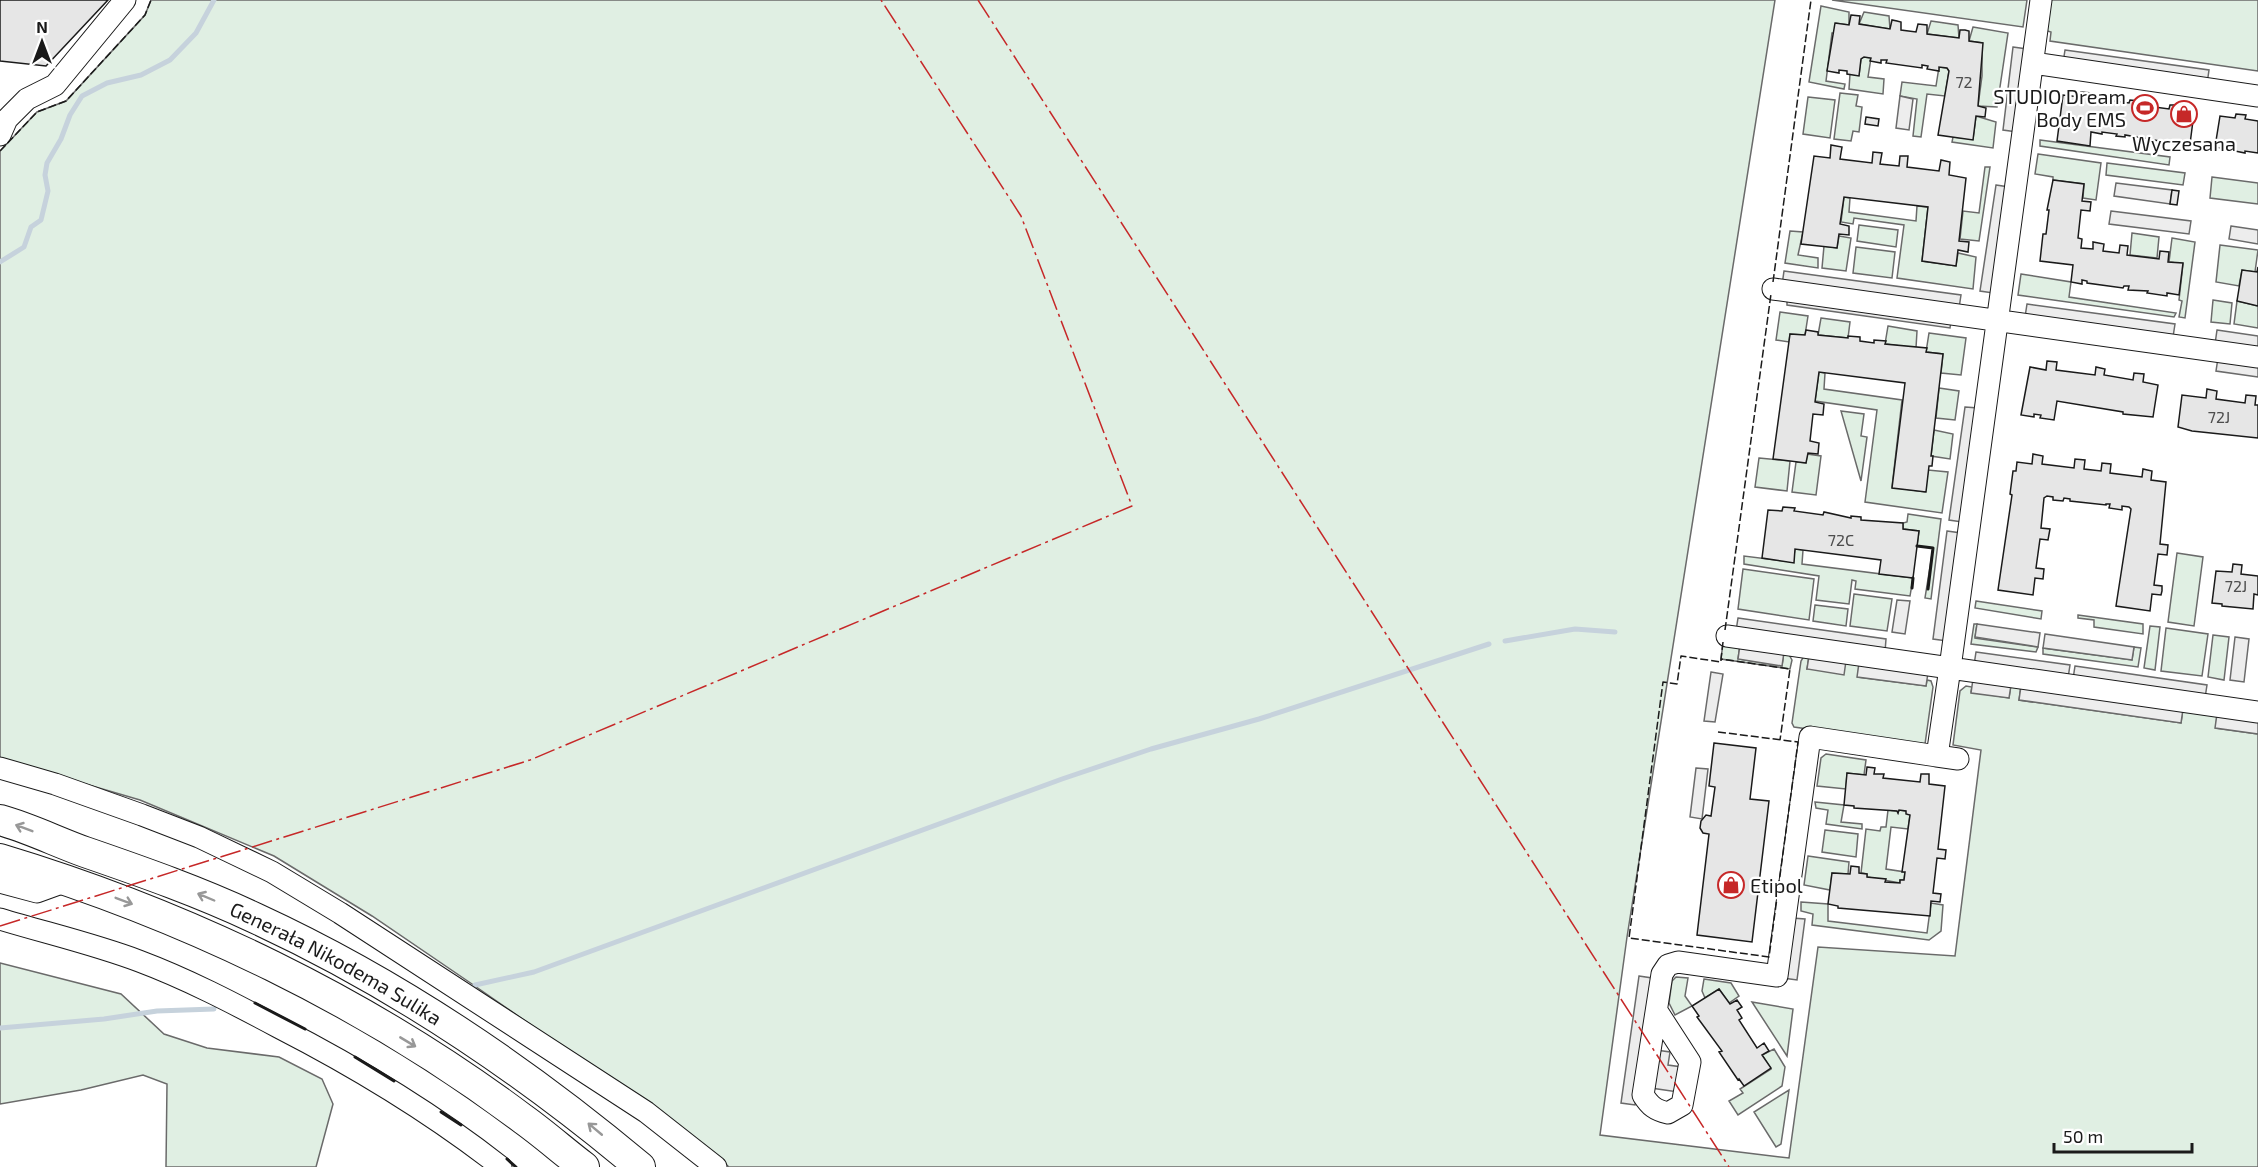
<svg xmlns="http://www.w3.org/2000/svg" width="2258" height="1167" viewBox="0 0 2258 1167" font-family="'Exo 2',sans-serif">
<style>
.green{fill:#e0efe3;stroke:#6a6a6a;stroke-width:1.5}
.parking{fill:#ededed;stroke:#6a6a6a;stroke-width:1.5}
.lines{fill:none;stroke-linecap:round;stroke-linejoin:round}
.stream{stroke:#c6d2dc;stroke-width:5}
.building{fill:#e6e6e6;stroke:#1a1a1a;stroke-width:1.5}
.minor-casing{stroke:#1a1a1a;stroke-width:23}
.highway-casing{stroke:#1a1a1a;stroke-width:32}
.minor{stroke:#fff;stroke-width:21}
.highway{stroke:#fff;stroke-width:30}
.fence{stroke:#1a1a1a;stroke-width:1.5;stroke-dasharray:8 3;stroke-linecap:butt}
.wall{stroke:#1a1a1a;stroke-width:3}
.power{stroke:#c62828;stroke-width:1.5;stroke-dasharray:21 4.5 3 4.5;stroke-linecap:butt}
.oneway{stroke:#989898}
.labels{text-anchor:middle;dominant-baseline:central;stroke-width:4.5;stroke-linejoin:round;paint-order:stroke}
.number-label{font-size:16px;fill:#4d4d4d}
.poi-label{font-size:20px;fill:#1a1a1a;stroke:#fff;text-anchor:end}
.street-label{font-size:20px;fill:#1a1a1a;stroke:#fff}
</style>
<rect width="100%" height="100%" fill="#fff"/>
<path class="green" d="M 151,0 L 1775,0 L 1627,937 L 1600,1135 L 1789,1158 L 1818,947 L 1955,956 L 1981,750 L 1953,745 L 1960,691 L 1966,686 L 1972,687 L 1971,692 L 2009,698 L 2011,685 L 2021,686 L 2019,700 L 2181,723 L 2183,709 L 2217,714 L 2216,728 L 2258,734 L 2258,1167 L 729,1167 L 715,1154 L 623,1089 L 472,984 L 372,916 L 274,856 L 140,800 L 0,759 L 0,151 L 37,112 L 66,101 L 145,15 Z
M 1832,0 L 2027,0 L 2023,27 Z
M 2048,0 L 2258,0 L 2258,71 L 2050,41 L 2051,32 L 2044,30 Z
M 1821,6 L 1849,12 L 1849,25 L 1836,23 L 1834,33 L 1832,33 L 1826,81 L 1845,84 L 1844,89 L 1809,82 Z
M 1864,12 L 1889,16 L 1890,29 L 1859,24 Z
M 1931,21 L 1958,25 L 1959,38 L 1927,34 Z
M 1973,27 L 2008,33 L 1997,107 L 1978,106 L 1982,76 L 1982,43 L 1969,41 Z
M 1864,57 L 1871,58 L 1868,77 L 1884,79 L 1883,94 L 1849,89 L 1850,74 L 1859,75 L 1861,59 Z
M 1939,67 L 1947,68 L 1949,71 L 1945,96 L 1927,94 L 1921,137 L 1913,136 L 1917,99 L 1900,96 L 1902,82 L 1936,86 Z
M 1840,93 L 1858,95 L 1856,106 L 1862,107 L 1859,132 L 1853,131 L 1851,141 L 1834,139 Z
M 1808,97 L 1835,100 L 1830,138 L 1803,134 Z
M 1976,116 L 1996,122 L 1993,148 L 1952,142 L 1953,137 L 1973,139 Z
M 2040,140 L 2170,157 L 2169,165 L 2040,146 Z
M 2038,154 L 2101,163 L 2096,200 L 2083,198 L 2084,184 L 2053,180 L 2053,177 L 2035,174 Z
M 2107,163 L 2185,173 L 2183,185 L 2106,175 Z
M 1985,167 L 1990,167 L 1979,241 L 1960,239 L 1963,211 L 1979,213 Z
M 2212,177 L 2258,183 L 2258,204 L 2210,198 Z
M 1844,197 L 1850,198 L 1849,212 L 1916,221 L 1917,206 L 1928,207 L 1922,261 L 1956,266 L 1958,253 L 1976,257 L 1973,289 L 1897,278 L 1904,225 L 1854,218 L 1853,224 L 1841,222 Z
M 1859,225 L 1898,230 L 1896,247 L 1857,241 Z
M 1790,231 L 1803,232 L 1798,255 L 1818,258 L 1818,268 L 1785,263 Z
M 2132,233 L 2159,237 L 2157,258 L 2130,255 Z
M 1839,236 L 1851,238 L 1846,271 L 1822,268 L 1824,246 L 1837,248 Z
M 2172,238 L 2195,242 L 2185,318 L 2179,317 L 2182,301 L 2179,300 L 2183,264 L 2169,262 Z
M 2220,245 L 2258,250 L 2255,272 L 2242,270 L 2239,286 L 2216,282 Z
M 1856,247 L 1895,252 L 1892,278 L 1853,273 Z
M 2021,274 L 2071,282 L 2069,297 L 2176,313 L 2174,317 L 2018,295 Z
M 2213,300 L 2232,303 L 2230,324 L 2211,322 Z
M 2237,301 L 2258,306 L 2258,328 L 2234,324 Z
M 1780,312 L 1808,316 L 1805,335 L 1790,334 L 1789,342 L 1776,340 Z
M 1821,318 L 1850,322 L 1848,338 L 1818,335 Z
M 1888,326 L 1917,331 L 1916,348 L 1885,344 Z
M 1929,333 L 1966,338 L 1961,375 L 1941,373 L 1943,354 L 1926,352 Z
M 1819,372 L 1825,373 L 1824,389 L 1902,400 L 1892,487 L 1925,492 L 1928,470 L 1948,472 L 1942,513 L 1865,502 L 1877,410 L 1815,401 Z
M 1939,388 L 1959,391 L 1955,420 L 1936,418 Z
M 1841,411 L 1864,414 L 1861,436 L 1867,437 L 1861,481 Z
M 1934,430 L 1953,434 L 1950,459 L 1931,456 Z
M 1807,454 L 1821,456 L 1816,495 L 1792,492 L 1796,462 L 1806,463 Z
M 1759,458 L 1790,461 L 1787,491 L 1755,487 Z
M 1908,514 L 1941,519 L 1931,599 L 1925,598 L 1933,548 L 1917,546 L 1919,531 L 1903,529 L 1903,523 L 1907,522 Z
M 1795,549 L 1803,550 L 1802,564 L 1913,578 L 1910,596 L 1855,589 L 1856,581 L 1852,580 L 1849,604 L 1816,600 L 1819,576 L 1744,564 L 1744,556 L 1793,562 Z
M 2177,553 L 2203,557 L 2194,626 L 2168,622 Z
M 1743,569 L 1814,579 L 1809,620 L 1738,609 Z
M 1854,594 L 1892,599 L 1887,631 L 1850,626 Z
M 1976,601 L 2042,611 L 2041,619 L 1975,608 Z
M 1815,605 L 1848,609 L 1846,626 L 1813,621 Z
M 2078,615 L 2143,624 L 2143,634 L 2094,627 L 2094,620 L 2078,618 Z
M 1974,624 L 1977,624 L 1975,638 L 2038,647 L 2036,652 L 1971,644 Z
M 2150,626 L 2160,627 L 2155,670 L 2144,668 Z
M 2166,628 L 2208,634 L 2202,676 L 2161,671 Z
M 2213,635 L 2229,637 L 2224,680 L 2208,677 Z
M 1723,643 L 1740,645 L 1738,659 L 1782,666 L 1784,652 L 1788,653 L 1792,660 L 1790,669 L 1721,659 Z
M 2134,647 L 2141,648 L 2138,667 L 2043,654 L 2043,648 L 2132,660 Z
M 1804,656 L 1809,656 L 1807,669 L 1846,661 L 1859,663 L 1858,677 L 1926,686 L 1927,680 L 1931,681 L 1933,687 L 1925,744 L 1920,745 L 1794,727 L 1792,723 L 1801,661 Z
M 1826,754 L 1866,760 L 1864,775 L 1847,773 L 1846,789 L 1817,786 L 1821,758 Z
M 1815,802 L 1844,805 L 1841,822 L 1862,824 L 1862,829 L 1826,824 L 1828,810 L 1816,808 Z
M 1888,810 L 1897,811 L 1898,813 L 1899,810 L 1906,811 L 1910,815 L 1908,829 L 1891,827 L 1886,869 L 1905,872 L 1904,880 L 1900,880 L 1900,883 L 1867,877 L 1867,874 L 1861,873 L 1866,829 L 1880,831 L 1881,827 L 1886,827 Z
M 1825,830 L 1858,834 L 1856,857 L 1822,852 Z
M 1808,856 L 1849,862 L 1848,874 L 1832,873 L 1830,890 L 1804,885 Z
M 1801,902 L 1828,904 L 1828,921 L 1927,933 L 1931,903 L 1943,905 L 1941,931 L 1929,940 L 1812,925 L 1813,914 L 1801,911 Z
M 0,963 L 121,994 L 164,1034 L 207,1048 L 279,1057 L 322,1079 L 333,1104 L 316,1167 L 166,1167 L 167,1084 L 143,1075 L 81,1090 L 0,1104 Z
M 1676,977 L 1688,978 L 1685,996 L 1692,1006 L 1675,1015 L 1669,1003 L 1672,981 Z
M 1704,979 L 1731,983 L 1739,996 L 1729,1003 L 1719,989 L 1705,998 L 1702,991 Z
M 1752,1002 L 1793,1009 L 1787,1056 Z
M 1774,1049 L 1785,1067 L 1782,1086 L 1738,1115 L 1729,1101 L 1743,1093 L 1740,1089 L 1771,1069 L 1762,1055 Z
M 1789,1090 L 1781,1144 L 1776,1147 L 1754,1112 Z"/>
<path class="parking" d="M 2013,47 L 2027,49 L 2017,132 L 2003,130 Z
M 2065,50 L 2209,70 L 2207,84 L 2063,63 Z
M 1900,96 L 1913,99 L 1909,130 L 1896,128 Z
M 2116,183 L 2172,190 L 2170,204 L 2114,196 Z
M 1996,185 L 2009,187 L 1993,293 L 1980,291 Z
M 2111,211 L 2191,221 L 2189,234 L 2109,224 Z
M 2231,226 L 2258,230 L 2258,244 L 2229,239 Z
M 1784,271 L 1961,295 L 1959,308 L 1782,285 Z
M 1787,299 L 1951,321 L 1950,328 L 1787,305 Z
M 2027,304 L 2175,324 L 2173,337 L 2025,317 Z
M 2217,330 L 2258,336 L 2258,349 L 2215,344 Z
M 2218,358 L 2258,363 L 2258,377 L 2216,371 Z
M 1965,407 L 1978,408 L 1962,522 L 1949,520 Z
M 1947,531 L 1961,533 L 1947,641 L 1933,639 Z
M 1897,600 L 1910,601 L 1905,634 L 1892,632 Z
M 1738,618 L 1886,639 L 1885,652 L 1736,631 Z
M 1977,624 L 2040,633 L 2038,647 L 1975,637 Z
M 2045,634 L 2134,647 L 2132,660 L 2043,648 Z
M 2235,637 L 2249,639 L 2244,682 L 2230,680 Z
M 1740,645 L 1784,652 L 1782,666 L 1738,659 Z
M 1976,652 L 2070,665 L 2068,678 L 1974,665 Z
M 1809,656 L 1846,661 L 1844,675 L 1807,669 Z
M 1859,663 L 1928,673 L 1926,686 L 1857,677 Z
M 2075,666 L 2207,685 L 2205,698 L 2073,679 Z
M 1711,672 L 1723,674 L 1715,722 L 1704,721 Z
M 1973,679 L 2011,685 L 2009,698 L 1971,693 Z
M 2021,686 L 2183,709 L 2181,723 L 2019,700 Z
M 2217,714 L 2258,720 L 2258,734 L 2215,728 Z
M 1696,768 L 1708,769 L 1702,819 L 1690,817 Z
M 1792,918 L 1805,919 L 1797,980 L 1783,978 Z
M 1639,976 L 1652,978 L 1635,1105 L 1621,1103 Z
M 1656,1050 L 1670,1052 L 1668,1065 L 1682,1067 L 1678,1092 L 1651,1088 Z"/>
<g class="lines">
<path class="stream" d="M 0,262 L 24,247 L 31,227 L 41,220 L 48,191 L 45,175 L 47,163 L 61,139 L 70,115 L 82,96 L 107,83 L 141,75 L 170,60 L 196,33 L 214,0
M 1505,641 L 1575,629 L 1615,632
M 475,985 L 534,972 L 1062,779 L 1151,749 L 1259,719 L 1489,644
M 0,1028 L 104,1019 L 157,1011 L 214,1009"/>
</g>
<path class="building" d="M 0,0 L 108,0 L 46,66 L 0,61 Z
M 1851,15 L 1860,16 L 1859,24 L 1890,29 L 1892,20 L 1897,21 L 1901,22 L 1901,30 L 1916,32 L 1918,24 L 1927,25 L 1927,34 L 1959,38 L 1960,30 L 1965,30 L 1969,31 L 1969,41 L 1983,43 L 1978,106 L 1986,108 L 1985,117 L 1976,116 L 1973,140 L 1938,135 L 1949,71 L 1947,68 L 1939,67 L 1939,71 L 1927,69 L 1928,66 L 1922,65 L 1922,68 L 1886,63 L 1887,60 L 1881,60 L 1881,63 L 1870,61 L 1871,58 L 1864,57 L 1861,59 L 1859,76 L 1847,74 L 1847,71 L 1839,70 L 1839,73 L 1827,71 L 1835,23 L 1849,25 Z
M 2081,92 L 2091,93 L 2091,98 L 2129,103 L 2130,100 L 2140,101 L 2140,105 L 2169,109 L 2170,105 L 2175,105 L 2178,106 L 2178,111 L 2194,113 L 2190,144 L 2177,142 L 2177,144 L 2125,135 L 2125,137 L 2116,136 L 2117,134 L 2102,132 L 2102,134 L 2091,132 L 2090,146 L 2057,141 L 2063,95 L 2080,97 Z
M 2236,114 L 2246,115 L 2245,119 L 2258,121 L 2258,153 L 2245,151 L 2245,153 L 2215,147 L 2220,116 L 2235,118 Z
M 1866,117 L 1879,119 L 1878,126 L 1865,124 Z
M 1831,145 L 1842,147 L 1840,159 L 1872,163 L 1873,152 L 1882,153 L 1880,164 L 1899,166 L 1900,156 L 1908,156 L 1907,167 L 1939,171 L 1941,160 L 1950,162 L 1949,175 L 1966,178 L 1959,241 L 1969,242 L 1968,252 L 1958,250 L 1956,266 L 1922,261 L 1928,207 L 1844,197 L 1840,224 L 1849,226 L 1849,235 L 1839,234 L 1837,248 L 1801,244 L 1814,156 L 1830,158 Z
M 2053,180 L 2084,184 L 2082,201 L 2091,202 L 2090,211 L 2081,210 L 2078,238 L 2082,239 L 2081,248 L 2093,249 L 2093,242 L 2104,244 L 2103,251 L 2119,253 L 2120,245 L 2128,246 L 2127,255 L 2159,259 L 2160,251 L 2169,252 L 2168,262 L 2183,263 L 2179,295 L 2167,293 L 2167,296 L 2147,293 L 2148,291 L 2128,290 L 2129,286 L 2124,286 L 2123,288 L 2087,283 L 2087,281 L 2082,280 L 2082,284 L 2071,282 L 2073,265 L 2040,261 L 2043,234 L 2046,234 L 2049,210 L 2047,210 Z
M 2172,190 L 2179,191 L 2177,205 L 2170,204 Z
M 2258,267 L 2258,306 L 2237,301 L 2242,270 L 2257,272 Z
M 1806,330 L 1818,332 L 1818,335 L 1848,338 L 1848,336 L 1860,337 L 1860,341 L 1874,343 L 1874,340 L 1886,341 L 1885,344 L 1927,348 L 1926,352 L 1943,354 L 1931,456 L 1933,456 L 1932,466 L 1929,466 L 1926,492 L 1892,488 L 1905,383 L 1819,372 L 1815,402 L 1824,404 L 1823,415 L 1813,414 L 1810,441 L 1819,443 L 1818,454 L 1808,453 L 1806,463 L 1773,459 L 1790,334 L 1805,335 Z
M 2047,361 L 2057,362 L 2056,370 L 2095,375 L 2096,367 L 2105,369 L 2104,375 L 2133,380 L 2134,373 L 2144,374 L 2143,382 L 2158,385 L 2153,417 L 2123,414 L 2123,412 L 2057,401 L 2054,420 L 2040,418 L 2041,415 L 2034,414 L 2034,417 L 2021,415 L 2030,367 L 2046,370 Z
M 2207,389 L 2217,391 L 2216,399 L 2245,403 L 2246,395 L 2256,396 L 2255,405 L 2258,405 L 2258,438 L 2192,431 L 2178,427 L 2182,395 L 2206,398 Z
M 2033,454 L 2043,456 L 2042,464 L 2074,468 L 2075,459 L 2085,460 L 2084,469 L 2101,471 L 2102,463 L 2111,464 L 2110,473 L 2142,477 L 2143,469 L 2152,471 L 2151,480 L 2166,482 L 2160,544 L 2168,545 L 2167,555 L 2158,554 L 2154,585 L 2162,586 L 2162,591 L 2161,595 L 2152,594 L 2150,611 L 2116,606 L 2131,509 L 2129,507 L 2122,506 L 2122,510 L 2109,508 L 2110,504 L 2106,504 L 2106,505 L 2070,501 L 2070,499 L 2064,498 L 2063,501 L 2053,500 L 2053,497 L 2047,496 L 2044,498 L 2041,528 L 2050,529 L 2048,540 L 2040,539 L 2036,568 L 2044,569 L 2043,579 L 2035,578 L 2033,595 L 1998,590 L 2012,495 L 2010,494 L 2013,471 L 2016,471 L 2017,462 L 2032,464 Z
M 1783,507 L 1795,508 L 1794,511 L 1823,515 L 1824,512 L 1851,518 L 1851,516 L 1861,517 L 1861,520 L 1903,523 L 1903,529 L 1919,531 L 1913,578 L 1879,574 L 1881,560 L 1795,549 L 1794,563 L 1762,558 L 1768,510 L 1782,511 Z
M 2233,564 L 2242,565 L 2241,574 L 2258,576 L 2258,595 L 2254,594 L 2253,609 L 2222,606 L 2222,604 L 2212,603 L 2216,571 L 2232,572 Z
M 1714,743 L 1756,748 L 1750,799 L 1769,801 L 1752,942 L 1697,935 L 1709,834 L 1703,833 L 1700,828 L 1701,821 L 1706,815 L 1711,816 L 1715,787 L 1709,786 Z
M 1867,767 L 1875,768 L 1874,774 L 1884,774 L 1883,778 L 1920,782 L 1921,774 L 1929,774 L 1929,784 L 1945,786 L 1938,849 L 1946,850 L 1945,859 L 1937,858 L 1933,893 L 1941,894 L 1940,902 L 1931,901 L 1930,916 L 1838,908 L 1838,906 L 1828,904 L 1832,873 L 1850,874 L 1851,866 L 1859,867 L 1859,873 L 1867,874 L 1867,877 L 1886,879 L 1885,882 L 1900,883 L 1900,880 L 1904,880 L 1905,872 L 1902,872 L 1910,815 L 1906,814 L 1906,811 L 1899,810 L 1898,813 L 1897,811 L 1854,808 L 1854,806 L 1844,805 L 1847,773 L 1866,775 Z
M 1719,989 L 1730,1004 L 1737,1000 L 1742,1007 L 1737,1010 L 1742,1018 L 1739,1020 L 1757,1048 L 1764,1043 L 1769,1051 L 1762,1055 L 1771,1068 L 1744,1086 L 1739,1079 L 1738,1080 L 1719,1052 L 1722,1051 L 1697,1017 L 1699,1016 L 1692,1006 Z"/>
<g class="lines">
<defs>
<path id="minor" d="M 2033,63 L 2258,96
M 0,135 L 7,119 L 27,99 L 55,85 L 125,0
M 1773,289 L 2258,357
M 1727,636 L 1950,668 L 2041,0
M 1937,756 L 1958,759
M 0,768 L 55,784 L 142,815 L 199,837 L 272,872 L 340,913 L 646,1112 L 716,1167
M 0,882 L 37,892 L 70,880
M 0,919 C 46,933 94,944 139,961 C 187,979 233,1003 278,1027 C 356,1067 432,1113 501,1167
M 1657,1011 L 1690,1062 L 1682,1105 L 1668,1113 C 1655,1110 1650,1106 1643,1095 L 1662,974 L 1668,965 L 1678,962 L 1777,976 L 1810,737 L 1937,756 L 1950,668 L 2258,712"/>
<g id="highway">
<path id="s1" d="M 0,820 C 29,828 57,842 85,852 C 143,872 200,892 255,918 C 394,982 523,1069 640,1167"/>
<path d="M 0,859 C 186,915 367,1002 523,1119 C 544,1134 563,1151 584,1167"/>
</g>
</defs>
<use href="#minor" class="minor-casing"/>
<use href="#highway" class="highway-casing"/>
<use href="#minor" class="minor"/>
<use href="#highway" class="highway"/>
<path class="fence" d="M 0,151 L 37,112 L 66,101 L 145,15 L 151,0
M 1773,282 L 1811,0
M 1725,630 L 1771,294
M 1723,642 L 1721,659 L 1790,669 L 1780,740
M 1718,732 L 1798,742 L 1769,957 L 1629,938 L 1663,682 L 1677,684 L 1681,656 L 1721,662 L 1721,659"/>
<path class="wall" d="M 1917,546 L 1933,548 L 1928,589
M 1912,588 L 1913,578
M 255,1003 L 305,1029
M 355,1057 L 394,1081
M 441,1112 L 461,1125
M 507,1159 L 516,1167"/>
<path class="power" d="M 978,0 L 1729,1167
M 0,926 L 530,760 L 1132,506 L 1021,216 L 881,0"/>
</g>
<defs><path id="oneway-shaft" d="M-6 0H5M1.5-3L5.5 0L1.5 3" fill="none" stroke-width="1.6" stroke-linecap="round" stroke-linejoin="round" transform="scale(1.5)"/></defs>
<g class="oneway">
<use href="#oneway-shaft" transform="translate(24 828) rotate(-159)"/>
<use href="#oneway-shaft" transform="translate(206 897) rotate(-157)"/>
<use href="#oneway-shaft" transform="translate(124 901) rotate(21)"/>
<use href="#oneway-shaft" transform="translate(408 1042) rotate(31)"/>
<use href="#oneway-shaft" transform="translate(595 1129) rotate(-140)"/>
</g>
<defs>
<symbol id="stadium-ring" viewBox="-11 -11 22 22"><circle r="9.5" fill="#fff" stroke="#c62828" stroke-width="1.5"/><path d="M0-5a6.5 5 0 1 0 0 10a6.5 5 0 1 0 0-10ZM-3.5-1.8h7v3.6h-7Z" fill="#c62828"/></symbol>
<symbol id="shop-ring" viewBox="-11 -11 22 22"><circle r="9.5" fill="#fff" stroke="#c62828" stroke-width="1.5"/><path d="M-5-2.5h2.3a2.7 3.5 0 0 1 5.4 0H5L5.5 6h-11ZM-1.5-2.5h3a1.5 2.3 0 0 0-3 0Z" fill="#c62828"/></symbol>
</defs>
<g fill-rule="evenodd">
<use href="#stadium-ring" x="2130" y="93" width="30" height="30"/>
<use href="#shop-ring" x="2169" y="99" width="30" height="30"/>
<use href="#shop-ring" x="1716" y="870" width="30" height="30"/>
</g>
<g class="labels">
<g class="number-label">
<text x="1964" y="81">72</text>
<text x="2219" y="416">72J</text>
<text x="1841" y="539">72C</text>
<text x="2236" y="585">72J</text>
</g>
<g class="poi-label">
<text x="2126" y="96">STUDIO Dream<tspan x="2126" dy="23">Body EMS</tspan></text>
<text x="2184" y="143" text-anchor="middle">Wyczesana</text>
<text x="1750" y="885" text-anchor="start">Etipol</text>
</g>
<g class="street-label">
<text stroke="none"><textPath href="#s1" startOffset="366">Generała Nikodema Sulika</textPath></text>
</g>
</g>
<g transform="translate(42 42)" stroke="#ffffff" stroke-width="4.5" paint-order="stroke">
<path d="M0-4.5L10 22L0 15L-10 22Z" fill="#1a1a1a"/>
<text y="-9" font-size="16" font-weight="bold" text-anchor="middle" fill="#1a1a1a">N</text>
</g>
<path d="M2054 1143v9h138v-9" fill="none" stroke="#1a1a1a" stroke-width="3"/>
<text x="2063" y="1143" font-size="18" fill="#1a1a1a" stroke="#ffffff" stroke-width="4.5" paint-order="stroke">50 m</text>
</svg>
